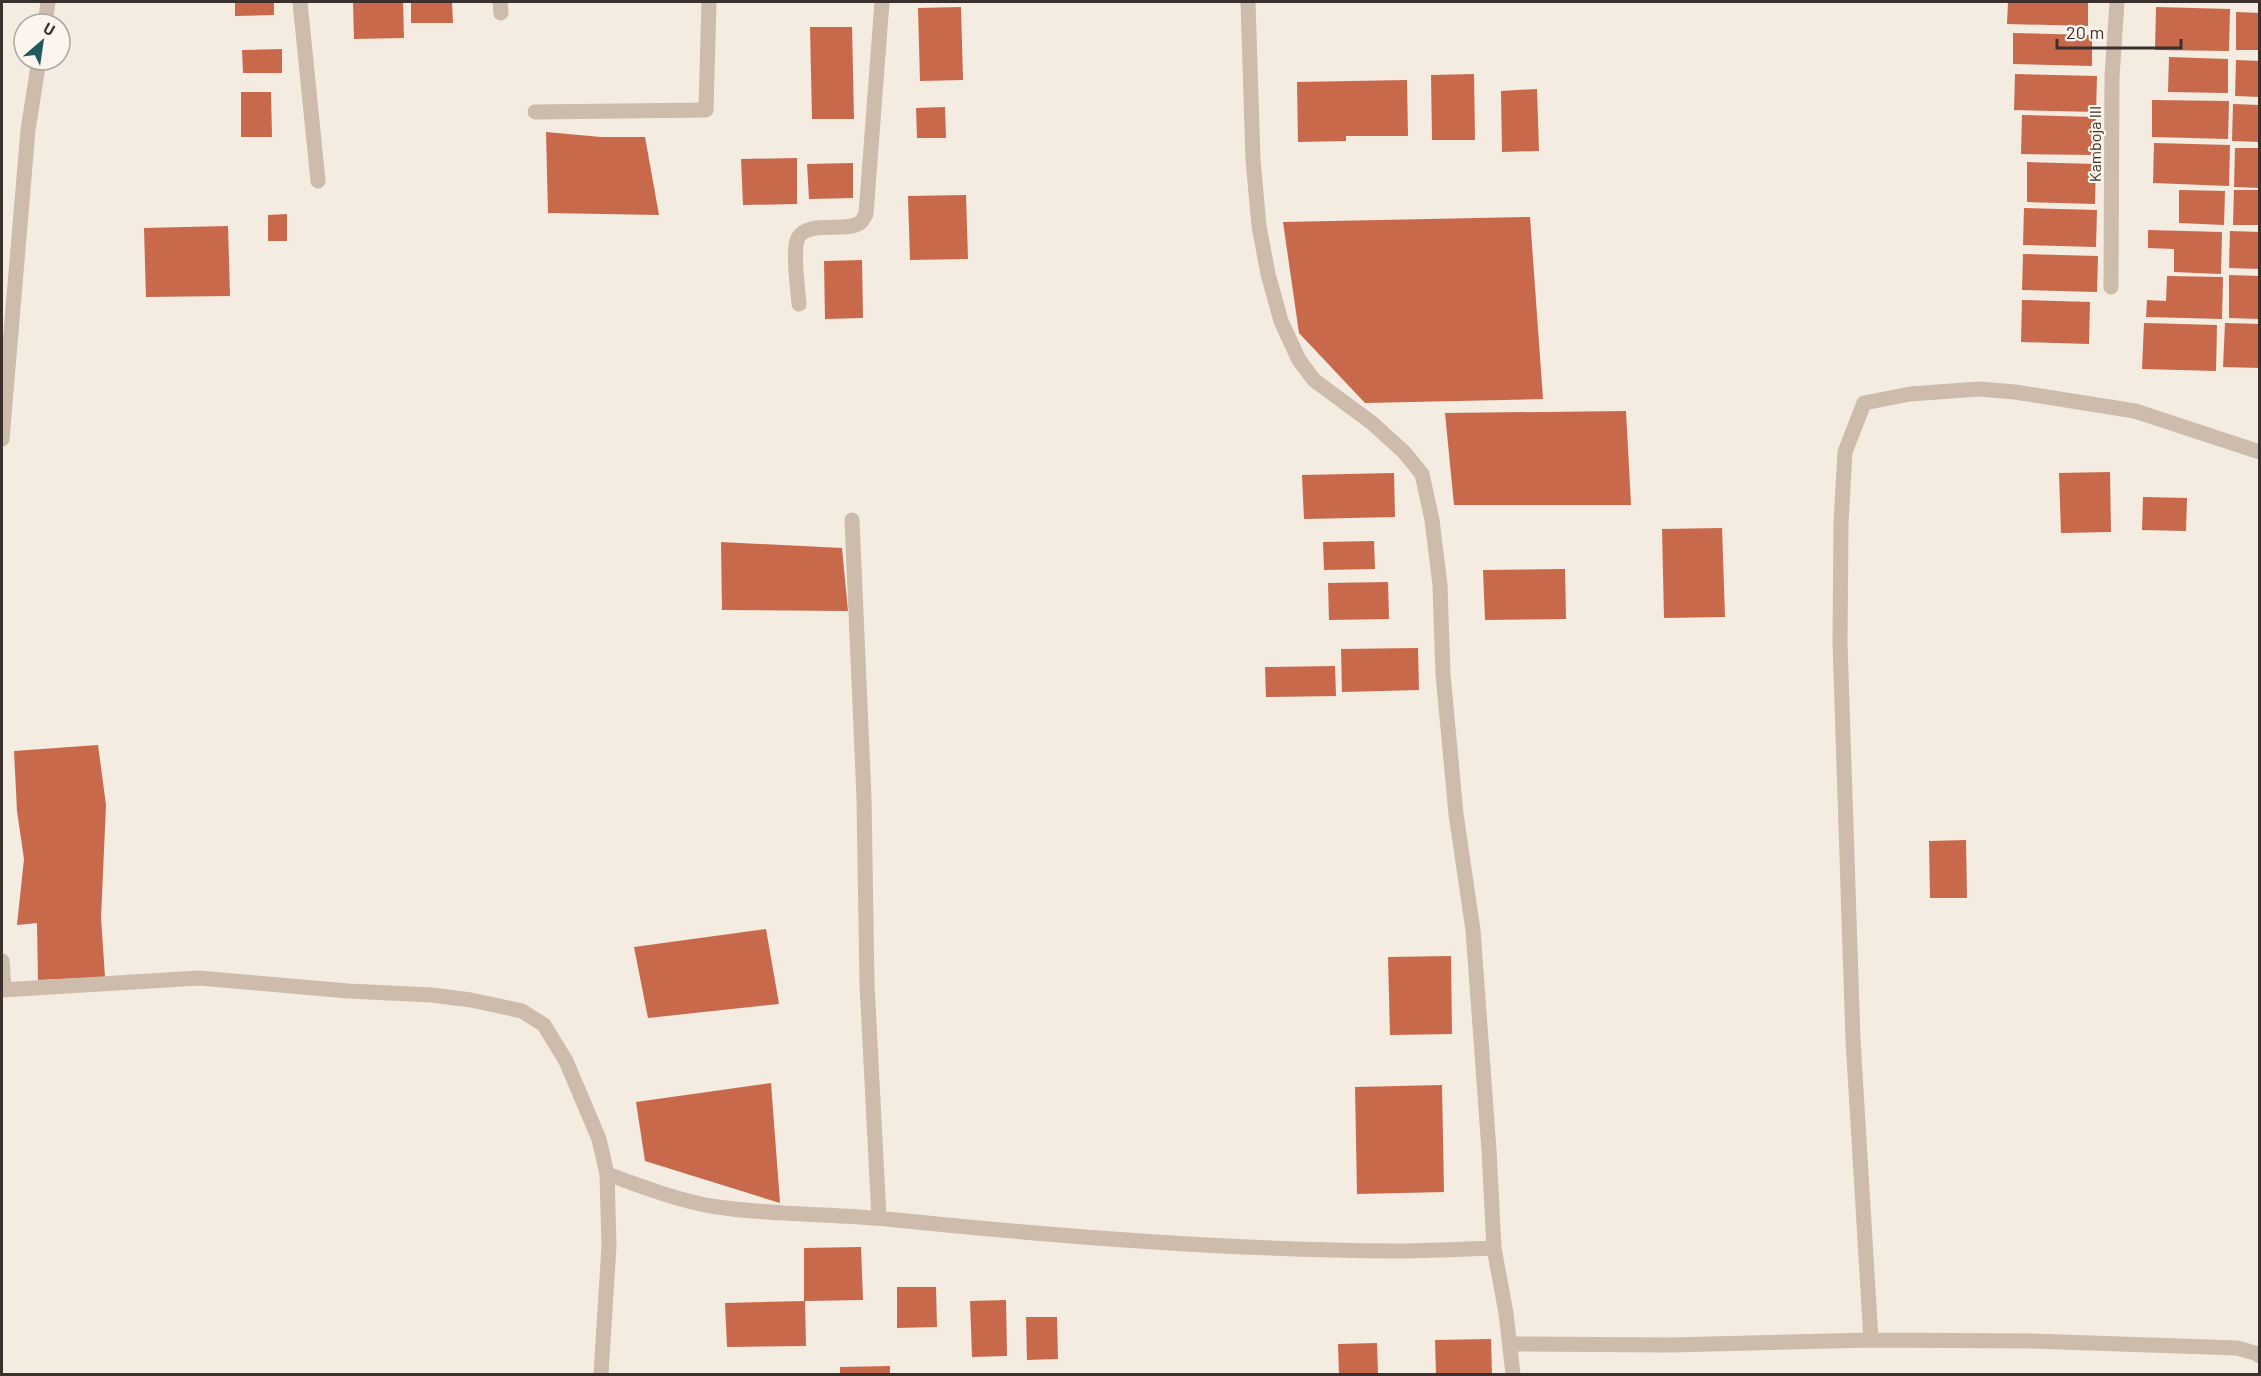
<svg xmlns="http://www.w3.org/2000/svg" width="2261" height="1376" viewBox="0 0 2261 1376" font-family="Barlow,sans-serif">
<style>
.building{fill:#c8694b}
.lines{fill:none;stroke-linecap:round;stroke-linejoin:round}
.street{stroke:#cdbbac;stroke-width:15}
.labels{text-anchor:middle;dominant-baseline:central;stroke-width:4.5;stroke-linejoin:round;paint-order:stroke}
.street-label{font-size:16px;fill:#3b302b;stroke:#fbf5ee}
</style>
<rect width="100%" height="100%" fill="#f4ebe1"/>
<path class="building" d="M 235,2 L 274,2 L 274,15 L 235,16 Z
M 353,2 L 403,2 L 404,38 L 354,39 Z
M 411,2 L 452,2 L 453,23 L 411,23 Z
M 2008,2 L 2088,2 L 2088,26 L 2007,24 Z
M 961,7 L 963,80 L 920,81 L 918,8 Z
M 2156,7 L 2230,9 L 2229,51 L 2155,50 Z
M 2236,12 L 2260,13 L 2260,50 L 2236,50 Z
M 810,27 L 852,27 L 854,119 L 812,119 Z
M 2013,33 L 2092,35 L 2092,66 L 2013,64 Z
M 282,49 L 282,73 L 243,73 L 242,50 Z
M 2169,57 L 2228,59 L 2228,93 L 2168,92 Z
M 2236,60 L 2260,61 L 2260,97 L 2235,96 Z
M 1474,74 L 1475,140 L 1432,140 L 1431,75 Z
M 2015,74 L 2097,76 L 2096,112 L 2014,110 Z
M 1407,80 L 1408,136 L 1346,136 L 1346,141 L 1298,142 L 1297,82 Z
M 1537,89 L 1539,151 L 1502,152 L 1501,91 Z
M 241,92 L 271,92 L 272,137 L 241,137 Z
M 2152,100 L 2229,101 L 2228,139 L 2152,137 Z
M 2233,104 L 2260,105 L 2260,142 L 2232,141 Z
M 945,107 L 946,138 L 917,138 L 916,108 Z
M 2022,115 L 2096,117 L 2095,155 L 2021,154 Z
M 546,132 L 601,137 L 645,137 L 659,215 L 548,213 Z
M 2154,143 L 2230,145 L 2229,186 L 2153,183 Z
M 2235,148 L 2260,148 L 2260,188 L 2234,187 Z
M 797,158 L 797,204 L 743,205 L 741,159 Z
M 2027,162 L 2096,164 L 2095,204 L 2027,202 Z
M 853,163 L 853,198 L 809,199 L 807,164 Z
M 2179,190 L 2225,191 L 2224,225 L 2179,223 Z
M 2234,190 L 2260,190 L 2260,225 L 2233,225 Z
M 966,195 L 968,259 L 910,260 L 908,196 Z
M 2024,208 L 2097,210 L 2096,247 L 2023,245 Z
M 287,214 L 287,241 L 268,241 L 268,215 Z
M 1530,217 L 1543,399 L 1365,403 L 1299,333 L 1283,222 Z
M 228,226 L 230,296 L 146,297 L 144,228 Z
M 2148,230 L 2222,232 L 2221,274 L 2174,272 L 2174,249 L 2148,248 Z
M 2230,231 L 2260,232 L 2260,269 L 2229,268 Z
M 2023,254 L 2098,256 L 2097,292 L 2022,290 Z
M 862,260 L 863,318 L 825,319 L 824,261 Z
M 2229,275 L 2260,276 L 2260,319 L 2229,318 Z
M 2167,276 L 2223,277 L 2222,319 L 2146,317 L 2147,300 L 2166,301 Z
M 2022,300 L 2090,302 L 2089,344 L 2021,342 Z
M 2144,323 L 2217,325 L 2216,371 L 2142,369 Z
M 2225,323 L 2260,324 L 2260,368 L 2223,367 Z
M 1626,411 L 1631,505 L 1454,505 L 1445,413 Z
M 2110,472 L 2111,532 L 2061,533 L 2059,473 Z
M 1394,473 L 1395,517 L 1304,519 L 1302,475 Z
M 2143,497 L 2187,498 L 2186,531 L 2142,530 Z
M 1722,528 L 1725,617 L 1664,618 L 1662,529 Z
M 1374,541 L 1375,569 L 1324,570 L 1323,542 Z
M 721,542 L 842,548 L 848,611 L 722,610 Z
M 1565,569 L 1566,619 L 1485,620 L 1483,570 Z
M 1388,582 L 1389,619 L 1329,620 L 1328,583 Z
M 1418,648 L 1419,690 L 1342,692 L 1341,649 Z
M 1335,666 L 1336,696 L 1266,697 L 1265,667 Z
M 98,745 L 106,805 L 101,918 L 105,977 L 38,980 L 37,923 L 17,925 L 24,859 L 17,811 L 14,751 Z
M 1966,840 L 1967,898 L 1930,898 L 1929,841 Z
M 766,929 L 779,1004 L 648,1018 L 634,947 Z
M 1451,956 L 1452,1034 L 1390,1035 L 1388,957 Z
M 771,1083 L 780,1203 L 645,1161 L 636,1102 Z
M 1442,1085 L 1444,1192 L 1357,1194 L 1355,1087 Z
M 861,1247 L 863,1300 L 804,1301 L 804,1248 Z
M 897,1287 L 936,1287 L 937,1327 L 897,1328 Z
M 1006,1300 L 1007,1356 L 972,1357 L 970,1301 Z
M 805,1301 L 806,1346 L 727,1347 L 725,1303 Z
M 1026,1317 L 1057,1317 L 1058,1359 L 1027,1360 Z
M 1491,1339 L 1492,1374 L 1436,1374 L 1435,1340 Z
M 1377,1343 L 1378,1374 L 1339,1374 L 1338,1344 Z
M 890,1366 L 890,1374 L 840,1374 L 840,1367 Z"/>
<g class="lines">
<path class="street" d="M 300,2 L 318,181
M 500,2 L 501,13
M 1248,2 L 1253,160 L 1259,226 L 1268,274 L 1281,321 L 1299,360 L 1314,380 L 1372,423 L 1404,452 L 1422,474 L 1432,520 L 1440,585 L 1443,674 L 1456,814 L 1473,930 L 1489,1150 L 1494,1248 L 1506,1313 L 1513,1374
M 45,24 L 48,2
M 535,112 L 706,110 L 709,2
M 2111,287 L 2112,77 L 2117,2
M 799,304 C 798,289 792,251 798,238 C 808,219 847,234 861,222 C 863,220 864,217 866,214 L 882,2
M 2,439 L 28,130 L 39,60
M 852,520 L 864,798 L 867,984 L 879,1218
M 2,961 L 4,990
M 2,990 L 199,978 L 348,991 L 432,995 L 471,1000 L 522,1011 L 544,1025 L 566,1061 L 599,1139 L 607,1174 L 609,1246 L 601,1374
M 607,1174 C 641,1186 676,1200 711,1206 C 773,1216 835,1213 897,1220 C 1062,1237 1228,1250 1394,1251 C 1427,1251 1461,1249 1494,1248
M 1871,1340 L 1853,1040 L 1840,643 L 1841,523 L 1845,452 L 1864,403 L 1910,394 L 1979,389 L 2015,392 L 2135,411 L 2260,452
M 1510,1344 L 1671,1345 L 1871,1340 L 2032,1341 L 2237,1348 L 2255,1353 L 2260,1356"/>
</g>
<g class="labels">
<g class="street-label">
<text transform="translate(2094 144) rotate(-90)">Kamboja III</text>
</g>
</g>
<rect width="2261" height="1376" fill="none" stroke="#3b302b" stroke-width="6"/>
<g transform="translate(42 42) rotate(29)"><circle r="28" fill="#fbf5ee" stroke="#aea6a0" stroke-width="1.5"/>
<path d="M0-4.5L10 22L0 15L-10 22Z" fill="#1f5a5e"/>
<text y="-9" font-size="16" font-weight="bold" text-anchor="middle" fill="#3b302b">U</text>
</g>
<path d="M2057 39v9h124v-9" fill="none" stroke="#3b302b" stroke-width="3"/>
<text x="2066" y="39" font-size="18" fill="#3b302b" stroke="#fbf5ee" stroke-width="4.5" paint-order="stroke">20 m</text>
</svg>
